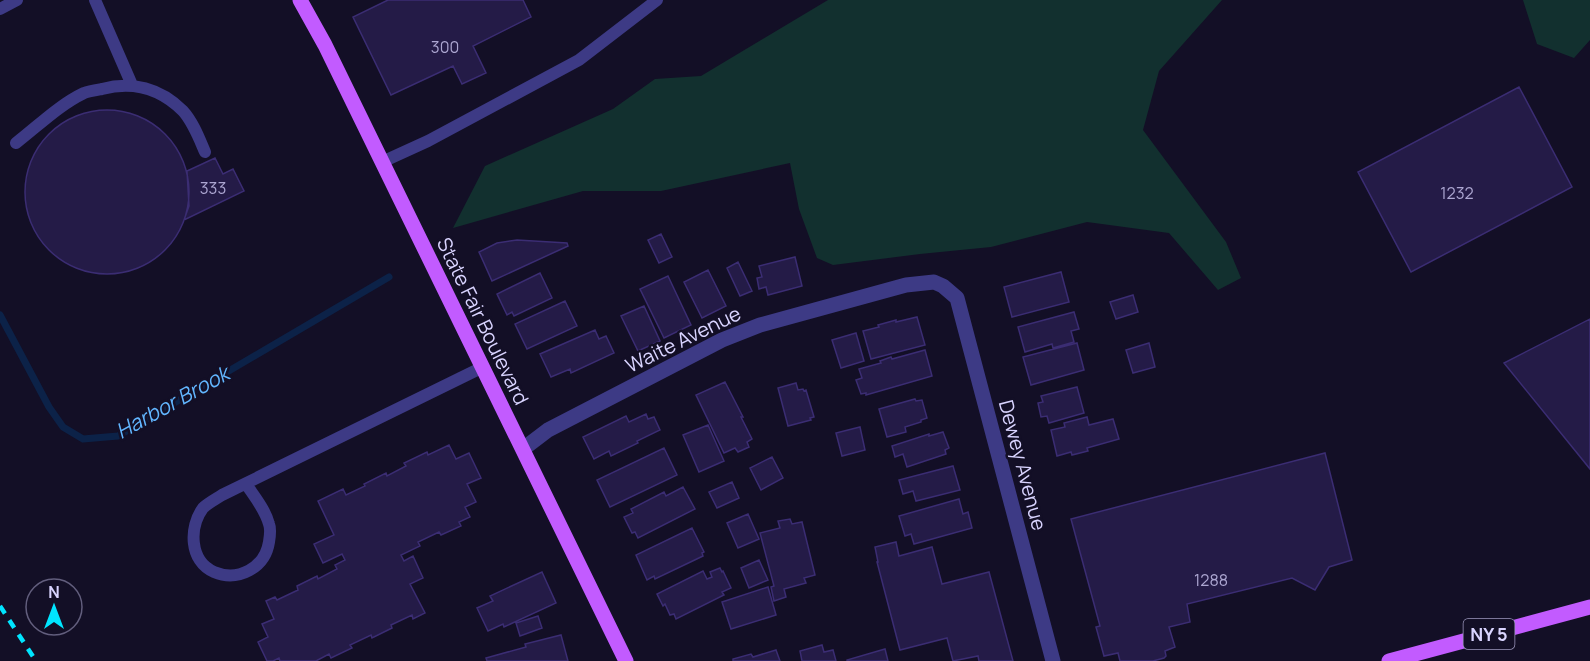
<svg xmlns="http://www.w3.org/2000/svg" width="1590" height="661" viewBox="0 0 1590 661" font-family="Manrope,sans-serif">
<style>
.green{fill:#12302f}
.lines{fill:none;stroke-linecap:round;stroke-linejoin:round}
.stream{stroke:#0c2248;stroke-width:7}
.building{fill:#241b47;stroke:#3b2d73;stroke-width:1.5}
.lane{stroke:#3d3a85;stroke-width:12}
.street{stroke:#3d3a85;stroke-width:15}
.primary{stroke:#c25bff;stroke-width:15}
.rail{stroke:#00e5ff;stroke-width:4.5;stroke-dasharray:9 8;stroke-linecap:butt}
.labels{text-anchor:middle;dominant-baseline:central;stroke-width:5;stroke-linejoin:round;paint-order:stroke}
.number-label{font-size:16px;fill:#aca6d1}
.shield{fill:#130f26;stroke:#9e99be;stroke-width:1.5}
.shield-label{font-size:18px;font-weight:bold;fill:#d9d4ff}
.street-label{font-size:20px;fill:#d9d4ff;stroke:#130f26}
.water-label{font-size:21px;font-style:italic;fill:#62b6ff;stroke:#130f26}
</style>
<rect width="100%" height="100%" fill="#130f26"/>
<path class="green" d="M 828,0 L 1222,0 L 1159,71 L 1143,130 L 1226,242 L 1241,278 L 1218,290 L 1169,233 L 1087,222 L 991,247 L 920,254 L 833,265 L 817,258 L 799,209 L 790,163 L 661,191 L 583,191 L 453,228 L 485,166 L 613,109 L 655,79 L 701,76 Z
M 1523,0 L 1590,0 L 1590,40 L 1574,58 L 1537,44 Z"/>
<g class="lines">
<path class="stream" d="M 0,315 L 49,407 L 63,427 L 83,439 L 118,436 L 389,277"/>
</g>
<path class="building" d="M 388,0 L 523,0 L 531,17 L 473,46 L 486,73 L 462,84 L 453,66 L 391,95 L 353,17 Z
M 1519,87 L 1572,187 L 1411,272 L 1358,172 Z
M25 192a82 82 0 1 1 164 0a82 82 0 1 1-164 0Z
M 215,158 L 223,174 L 233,169 L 244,191 L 184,220 L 189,206 L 187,171 Z
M 661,234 L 672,257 L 659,263 L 648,240 Z
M 517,240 L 567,243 L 568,246 L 492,281 L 479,252 L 497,243 Z
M 795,257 L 802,286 L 768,295 L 766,287 L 759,289 L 757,278 L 762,277 L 759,266 Z
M 738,262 L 752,291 L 740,296 L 727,268 Z
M 708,270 L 726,306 L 702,318 L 684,282 Z
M 1061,272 L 1069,302 L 1012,317 L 1004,287 Z
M 540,273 L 552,298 L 514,316 L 512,312 L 507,315 L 497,294 Z
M 668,276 L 691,325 L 664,338 L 640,289 Z
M 1133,295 L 1138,312 L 1116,319 L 1110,302 Z
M 565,301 L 577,326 L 527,349 L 515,324 Z
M 644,306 L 660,341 L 638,351 L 621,316 Z
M 1074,312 L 1079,329 L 1071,331 L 1074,342 L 1053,348 L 1052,344 L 1025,352 L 1018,327 Z
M 917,317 L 925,345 L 871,359 L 863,331 L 879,327 L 878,325 L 896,320 L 896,322 Z
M 1590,319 L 1590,469 L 1504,363 Z
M 595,330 L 599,339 L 606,336 L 614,353 L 571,373 L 570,369 L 551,377 L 540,354 Z
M 856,333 L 864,361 L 841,368 L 832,340 Z
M 1077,343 L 1084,370 L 1031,385 L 1023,357 Z
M 1149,343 L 1155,367 L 1133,373 L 1126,350 Z
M 925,350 L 932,376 L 866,395 L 866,393 L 861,394 L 856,380 L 862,378 L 859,369 L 881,363 L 880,361 L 891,357 L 892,359 Z
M 725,382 L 743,417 L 741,417 L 752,439 L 747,442 L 749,447 L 738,452 L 735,448 L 724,453 L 696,395 Z
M 796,383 L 798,390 L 803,389 L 804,391 L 806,390 L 814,417 L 810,418 L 811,420 L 788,426 L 778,388 Z
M 1077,387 L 1084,413 L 1049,423 L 1047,416 L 1041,417 L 1038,403 L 1043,402 L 1041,396 Z
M 915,399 L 916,401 L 922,400 L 927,418 L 921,420 L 921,422 L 905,427 L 906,432 L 887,437 L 879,409 Z
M 646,414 L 648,419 L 654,417 L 660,430 L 637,441 L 638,443 L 611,456 L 609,451 L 594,459 L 583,437 L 626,416 L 629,422 Z
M 1087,417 L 1089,425 L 1113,419 L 1119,439 L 1087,448 L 1088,451 L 1072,455 L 1071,452 L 1057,456 L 1051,430 L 1065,427 L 1064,423 Z
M 708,425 L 724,461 L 699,472 L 683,435 Z
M 860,427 L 865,450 L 842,456 L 836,433 Z
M 943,432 L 949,448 L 945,450 L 946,454 L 907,467 L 903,454 L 895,457 L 892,446 L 929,434 L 929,436 Z
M 449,445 L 456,459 L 469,453 L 481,478 L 467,484 L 476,502 L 465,507 L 470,517 L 459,522 L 461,526 L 441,535 L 439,532 L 418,542 L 420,546 L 401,555 L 404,561 L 413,556 L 423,578 L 410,584 L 425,613 L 413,619 L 412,615 L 391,625 L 392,628 L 372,638 L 371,635 L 350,645 L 352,648 L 331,658 L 329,654 L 316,661 L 280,661 L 279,658 L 273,661 L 267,661 L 258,642 L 268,637 L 262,624 L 274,619 L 266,601 L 275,597 L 277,600 L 298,590 L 297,586 L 317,576 L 318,579 L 337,569 L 335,565 L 345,560 L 342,554 L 323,563 L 314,544 L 334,535 L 318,501 L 343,489 L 346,495 L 365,486 L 364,484 L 386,473 L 387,476 L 406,466 L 404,463 L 427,452 L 428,455 Z
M 664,448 L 677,475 L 610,507 L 597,480 Z
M 1325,453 L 1352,560 L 1329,567 L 1315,590 L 1292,578 L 1187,604 L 1190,622 L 1169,627 L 1175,647 L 1165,651 L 1166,656 L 1164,658 L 1153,661 L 1120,661 L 1118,653 L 1104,656 L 1096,627 L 1100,626 L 1071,519 Z
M 772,457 L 783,478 L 761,490 L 750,468 Z
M 953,466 L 960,490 L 916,501 L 913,491 L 903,494 L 899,480 Z
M 732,482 L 739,498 L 717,508 L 709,492 Z
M 683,487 L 695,509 L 638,538 L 635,532 L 632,533 L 624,517 L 633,513 L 631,509 L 664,492 L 666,496 Z
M 959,499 L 963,514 L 968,512 L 972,528 L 914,544 L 911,534 L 905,536 L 899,516 Z
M 748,514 L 759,539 L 738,548 L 727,523 Z
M 790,519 L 792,524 L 802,522 L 815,575 L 804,578 L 806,583 L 784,589 L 786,597 L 774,601 L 771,587 L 774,586 L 760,533 L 780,528 L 778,521 Z
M 692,528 L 704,552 L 702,553 L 703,556 L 655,579 L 654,576 L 647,580 L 636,555 Z
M 896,542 L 899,556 L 932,547 L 942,584 L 989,572 L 1013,661 L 979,661 L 978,656 L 953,661 L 947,638 L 900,650 L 877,562 L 878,562 L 875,547 Z
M 759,560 L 768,580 L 749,588 L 741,568 Z
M 720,568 L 722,572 L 723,571 L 731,588 L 722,592 L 724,595 L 676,619 L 674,614 L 670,615 L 665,604 L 663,606 L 657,594 L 703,571 L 707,579 L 712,577 L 710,572 Z
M 542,572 L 556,603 L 504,627 L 503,624 L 488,631 L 477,608 L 493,601 L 490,596 Z
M 768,587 L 776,615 L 731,629 L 722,602 Z
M 538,616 L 542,628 L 520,636 L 516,623 Z
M 561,635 L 568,661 L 487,661 L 486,658 L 526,647 L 525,644 Z
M 822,645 L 824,652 L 833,650 L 836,661 L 802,661 L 800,651 Z
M 885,649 L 888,661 L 847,661 L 847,660 Z
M 776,650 L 780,661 L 733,661 L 733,659 L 751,654 L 753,657 Z"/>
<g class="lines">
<path class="lane" d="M 95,0 L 132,85
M 0,9 L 17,0
M 16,143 C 38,126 59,105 84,93 C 89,91 96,90 102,89 C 132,81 160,88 183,111 C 193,122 199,138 205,152
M 382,162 L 428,141 L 579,60 L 657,0
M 246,484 C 254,496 265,509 269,524 C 271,529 270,536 269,542 C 265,568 238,582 214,572 C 189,561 189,527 203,508 C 208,503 216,499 222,495 L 483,367"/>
<path class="street" d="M 523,449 L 548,430 L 722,340 L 760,325 L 906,285 L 934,282 L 943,286 L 957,298 L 1053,661"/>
<path class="primary" d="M 300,0 L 325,45 L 626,661
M 1389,661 L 1590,607"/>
<path class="rail" d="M 0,606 L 36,661"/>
</g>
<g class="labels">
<g class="number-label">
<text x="445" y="47">300</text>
<text x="213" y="188">333</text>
<text x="1457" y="193">1232</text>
<text x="1211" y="580">1288</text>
</g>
<rect class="shield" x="1463.5" y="619" width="51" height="30" rx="4.5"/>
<g class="shield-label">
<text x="1489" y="634">NY 5</text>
</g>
<g class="street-label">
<text transform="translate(483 321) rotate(64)">State Fair Boulevard</text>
<text transform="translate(683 339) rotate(-26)">Waite Avenue</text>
<text transform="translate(1023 465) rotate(75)">Dewey Avenue</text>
</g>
<g class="water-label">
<text transform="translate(172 402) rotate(-29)">Harbor Brook</text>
</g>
</g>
<g transform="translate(54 607)"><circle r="28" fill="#130f26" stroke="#625e7d" stroke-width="1.5"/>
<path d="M0-4.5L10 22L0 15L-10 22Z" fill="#00e5ff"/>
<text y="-9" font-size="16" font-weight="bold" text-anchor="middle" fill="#d9d4ff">N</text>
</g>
</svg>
